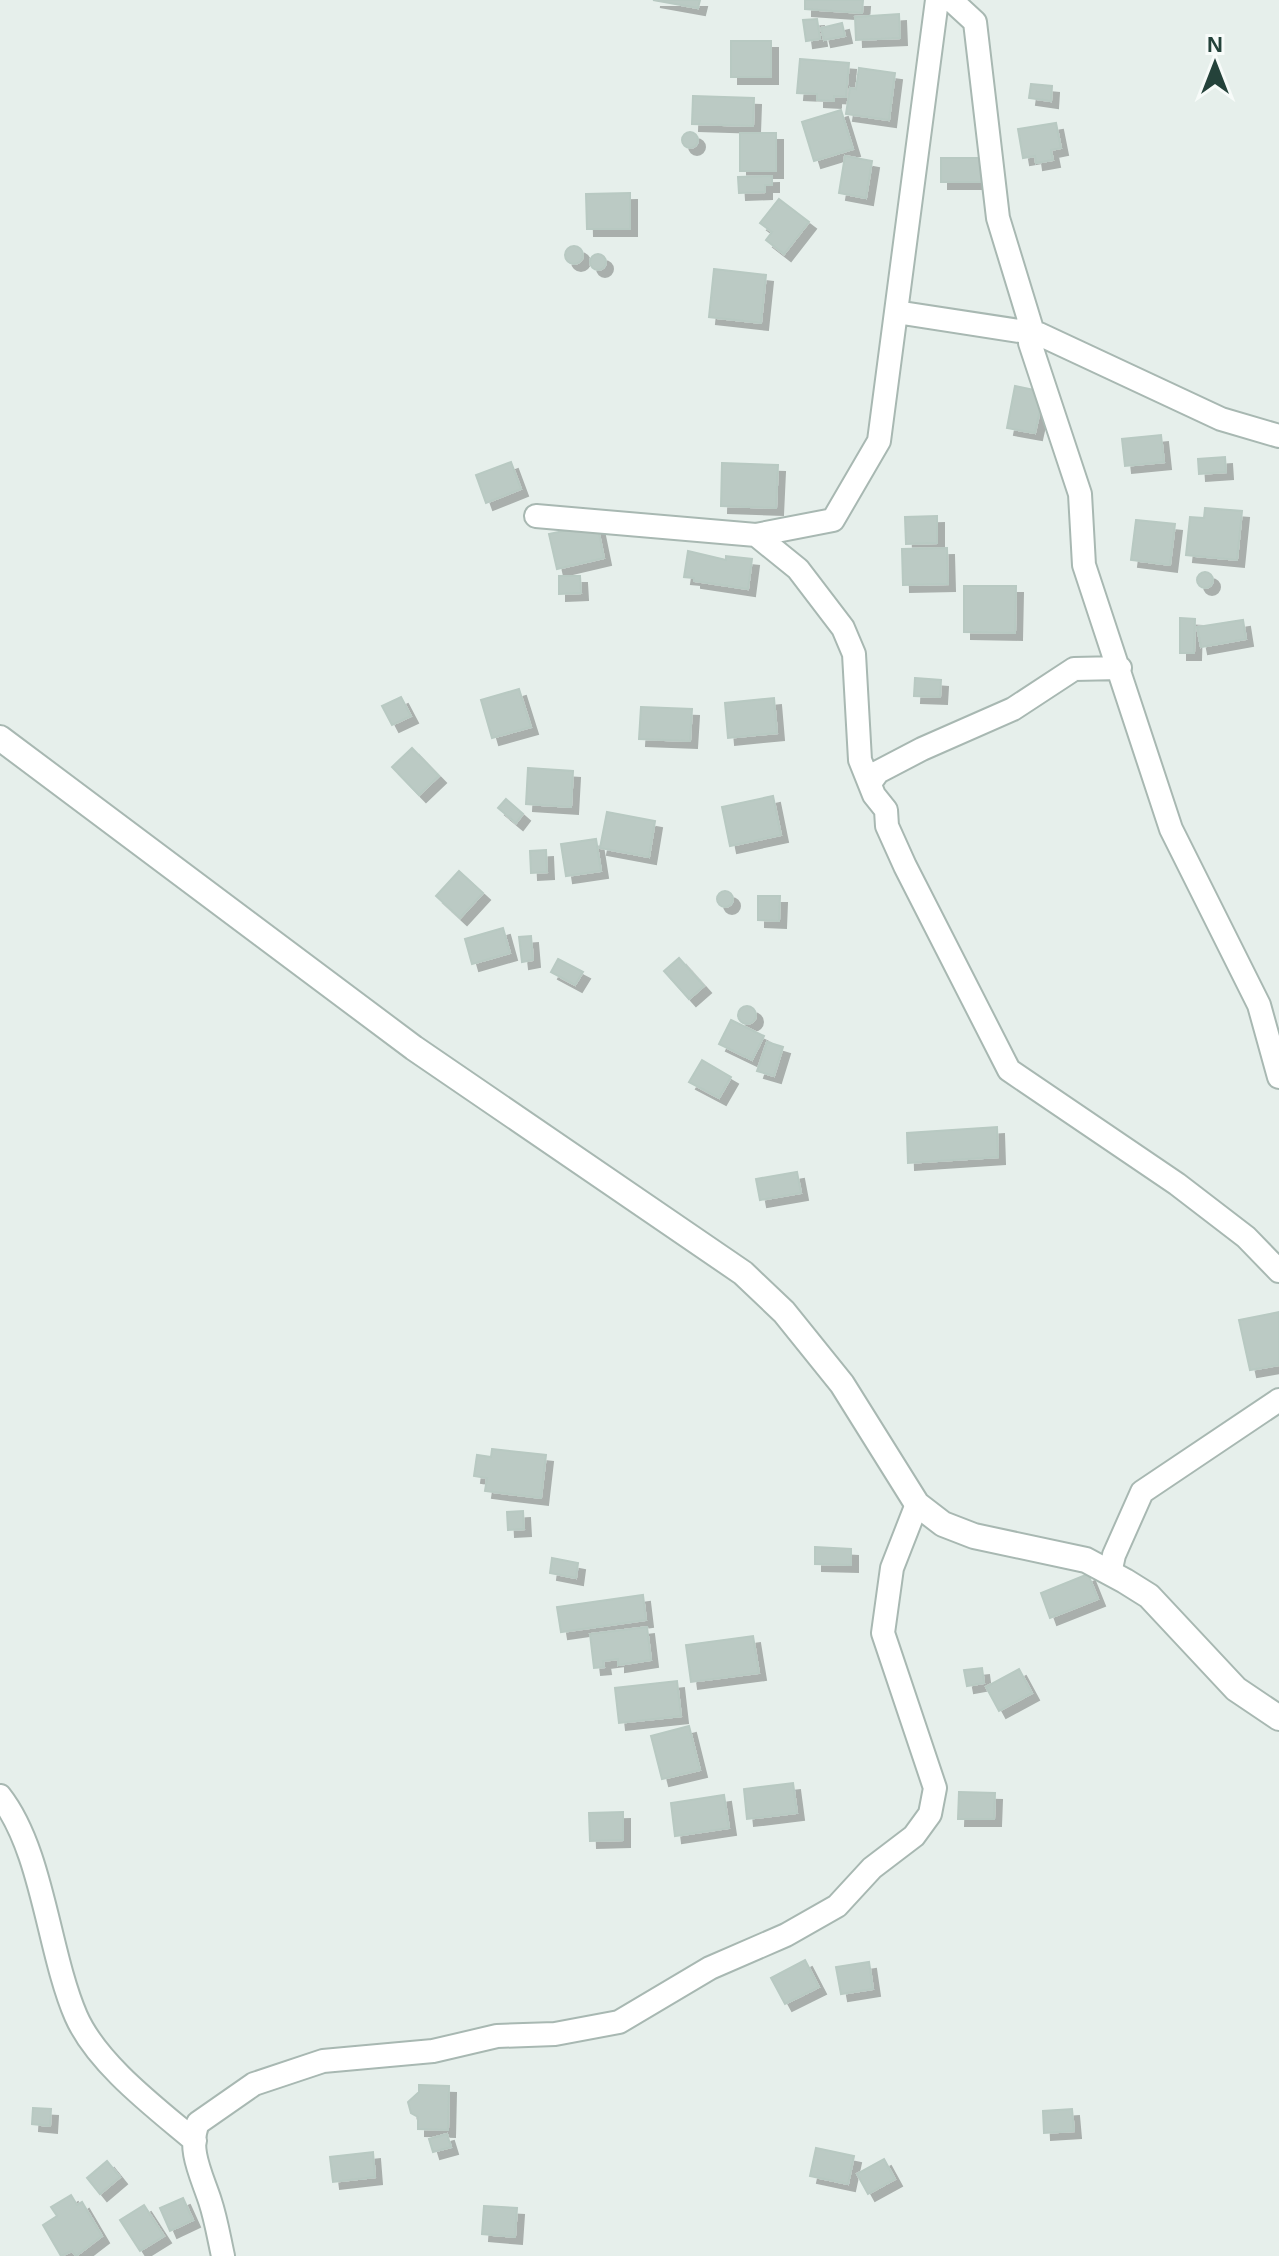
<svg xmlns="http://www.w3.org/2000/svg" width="1279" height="2256" viewBox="0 0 1279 2256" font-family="Helvetica,sans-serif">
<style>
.building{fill:#bbcac4;stroke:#b8c9c2;stroke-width:2;filter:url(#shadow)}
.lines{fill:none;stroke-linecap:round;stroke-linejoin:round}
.minor-casing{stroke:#a8b8b2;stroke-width:26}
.tertiary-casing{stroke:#a8b8b2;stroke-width:28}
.minor{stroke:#fff;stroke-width:22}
.tertiary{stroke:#fff;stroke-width:24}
</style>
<defs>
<filter id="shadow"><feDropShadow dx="7" dy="7" stdDeviation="0" flood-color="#0004"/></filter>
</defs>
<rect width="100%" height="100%" fill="#e6efeb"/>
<path class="building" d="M 653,0 L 700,0 L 698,8 Z
M 805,0 L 863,0 L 862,13 L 805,9 Z
M 899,14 L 900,38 L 856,40 L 855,17 Z
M 817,19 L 820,39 L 806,41 L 803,20 Z
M 842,23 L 845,36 L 824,40 L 821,28 Z
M 731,41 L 771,41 L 771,77 L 731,77 Z
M 800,59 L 849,63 L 846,97 L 834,96 L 834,101 L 817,100 L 817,94 L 797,93 Z
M 859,68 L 895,73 L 889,120 L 846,114 L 850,88 L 856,89 Z
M 1031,84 L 1052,86 L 1051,101 L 1029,98 Z
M 693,96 L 754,98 L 753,126 L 692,124 Z
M 841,110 L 853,149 L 814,161 L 802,122 Z
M 1056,123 L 1061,148 L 1051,150 L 1053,160 L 1036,163 L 1035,156 L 1023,158 L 1018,129 Z
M682 140a8 8 0 1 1 16 0a8 8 0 1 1-16 0Z
M 740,133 L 776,133 L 776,171 L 740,171 Z
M 845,156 L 872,161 L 866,198 L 839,193 Z
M 941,158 L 983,158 L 983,182 L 941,182 Z
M 772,176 L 772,185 L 765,185 L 765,192 L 739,193 L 738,177 Z
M 630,193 L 630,229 L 587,229 L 586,194 Z
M 779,199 L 809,222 L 784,254 L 766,240 L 772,232 L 760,223 Z
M565 255a9 9 0 1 1 18 0a9 9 0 1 1-18 0Z
M590 262a8 8 0 1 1 16 0a8 8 0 1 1-16 0Z
M 714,269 L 766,275 L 761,323 L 709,317 Z
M 1015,386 L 1044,392 L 1035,433 L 1007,428 Z
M 1161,435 L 1164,462 L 1125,466 L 1122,439 Z
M 1225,457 L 1226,472 L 1199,474 L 1198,459 Z
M 511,462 L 521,489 L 486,503 L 476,475 Z
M 722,463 L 778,465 L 776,508 L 721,506 Z
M 1205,508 L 1242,511 L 1237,560 L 1186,555 L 1190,517 L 1204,518 Z
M 937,516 L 937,543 L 906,544 L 905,517 Z
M 1136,520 L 1175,524 L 1170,565 L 1131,560 Z
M 597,524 L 604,558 L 557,569 L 549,534 Z
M 947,548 L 948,584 L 903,585 L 902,549 Z
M 688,551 L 726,560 L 726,556 L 752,559 L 748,589 L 694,581 L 694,578 L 684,577 Z
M1197 580a8 8 0 1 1 16 0a8 8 0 1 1-16 0Z
M 559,576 L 580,576 L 581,593 L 559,594 Z
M 964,586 L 1016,586 L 1015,633 L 964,632 Z
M 1180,618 L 1195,619 L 1194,653 L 1180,653 Z
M 1243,620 L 1246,639 L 1201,647 L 1197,627 Z
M 915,678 L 941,680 L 940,697 L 914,696 Z
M 519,689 L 531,727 L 492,738 L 481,700 Z
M 401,697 L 411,716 L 392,725 L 382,706 Z
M 774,698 L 777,733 L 728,738 L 725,703 Z
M 641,707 L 692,709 L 690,741 L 639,739 Z
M 412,748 L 439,776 L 419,795 L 392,767 Z
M 528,768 L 573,771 L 571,807 L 526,804 Z
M 773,796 L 781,835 L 730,846 L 722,807 Z
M 506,799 L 523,814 L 516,823 L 498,808 Z
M 607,812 L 655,821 L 649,857 L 600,848 Z
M 596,839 L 601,871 L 566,876 L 561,844 Z
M 546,850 L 547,872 L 531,873 L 530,851 Z
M 459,871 L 483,893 L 460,918 L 436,896 Z
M717 899a8 8 0 1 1 16 0a8 8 0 1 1-16 0Z
M 758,896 L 780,896 L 779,921 L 758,920 Z
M 503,928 L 510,953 L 472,964 L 465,939 Z
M 531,936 L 533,960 L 522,962 L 519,937 Z
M 679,958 L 704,986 L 689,999 L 664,971 Z
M 558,959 L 583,972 L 575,985 L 551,972 Z
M738 1015a9 9 0 1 1 18 0a9 9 0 1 1-18 0Z
M 731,1020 L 764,1036 L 752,1060 L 719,1044 Z
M 767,1042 L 783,1047 L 774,1076 L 757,1071 Z
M 702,1060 L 731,1077 L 719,1098 L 689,1082 Z
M 997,1127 L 998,1157 L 908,1163 L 907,1133 Z
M 797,1172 L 801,1193 L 760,1200 L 756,1179 Z
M 1279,1312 L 1279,1365 L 1250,1370 L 1239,1320 Z
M 492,1449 L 546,1455 L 541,1498 L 485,1491 L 487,1478 L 474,1476 L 477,1455 L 491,1457 Z
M 523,1511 L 524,1529 L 508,1530 L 507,1512 Z
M 815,1547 L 851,1549 L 851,1565 L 815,1564 Z
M 552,1558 L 578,1563 L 576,1578 L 550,1573 Z
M 1088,1574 L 1098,1599 L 1050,1618 L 1041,1593 Z
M 643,1595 L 646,1620 L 561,1632 L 557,1607 Z
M 647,1627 L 651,1660 L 618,1665 L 618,1659 L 603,1661 L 604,1667 L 594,1668 L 590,1634 Z
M 753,1636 L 759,1673 L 691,1682 L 686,1645 Z
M 982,1668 L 984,1683 L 967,1686 L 964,1670 Z
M 1019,1669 L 1032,1693 L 999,1711 L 986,1687 Z
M 677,1681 L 681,1716 L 619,1723 L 615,1688 Z
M 689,1726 L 700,1770 L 662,1779 L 651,1736 Z
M 793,1783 L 797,1813 L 747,1819 L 744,1789 Z
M 959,1792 L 995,1793 L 994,1819 L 958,1819 Z
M 724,1795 L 729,1828 L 675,1836 L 671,1803 Z
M 623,1812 L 623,1840 L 590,1841 L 589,1813 Z
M 805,1960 L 819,1987 L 785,2004 L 771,1978 Z
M 869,1962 L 873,1989 L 841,1994 L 836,1967 Z
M 419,2085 L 449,2086 L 448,2130 L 418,2129 L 418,2117 L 411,2113 L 408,2102 L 419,2092 Z
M 33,2108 L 51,2109 L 50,2126 L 32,2124 Z
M 1072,2109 L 1074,2131 L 1044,2133 L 1043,2111 Z
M 447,2134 L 451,2147 L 433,2152 L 429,2139 Z
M 816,2148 L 854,2156 L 848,2184 L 810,2176 Z
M 373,2152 L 375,2177 L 333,2182 L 330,2157 Z
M 884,2159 L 895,2179 L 868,2194 L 857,2174 Z
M 107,2161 L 120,2177 L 100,2194 L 87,2178 Z
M 71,2195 L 77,2205 L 82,2202 L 102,2236 L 76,2256 L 72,2251 L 61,2256 L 43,2225 L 57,2216 L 51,2207 Z
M 183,2198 L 193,2220 L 170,2231 L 160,2208 Z
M 144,2205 L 164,2236 L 140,2251 L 120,2220 Z
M 484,2206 L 517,2208 L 515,2237 L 482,2234 Z"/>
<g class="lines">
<defs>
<path id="minor" d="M 951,0 L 975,22 L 998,218 L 1031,326 L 1030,343 L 1080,494 L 1084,565 L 1171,829 L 1259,1005 L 1279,1077
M 896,312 L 1039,334 L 1221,419 L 1279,436
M 536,516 L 756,535 L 833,520 L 879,441 L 937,0
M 756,535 L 798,569 L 843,628 L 854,654 L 860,760 L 874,795 L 886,810 L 887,826 L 905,866 L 1009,1070 L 1177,1184 L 1246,1237 L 1279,1271
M 870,783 L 878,772 L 922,749 L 1013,709 L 1074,669 L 1120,668
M 1110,1573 L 1114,1555 L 1142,1492 L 1279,1400
M 0,1796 C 43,1851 48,1951 76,2016 C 97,2064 156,2108 195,2141
M 223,2256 C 219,2238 216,2219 210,2201 C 202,2176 187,2149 198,2123 L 254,2084 L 323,2061 L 433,2051 L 497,2036 L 555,2034 L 619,2022 L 710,1968 L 786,1935 L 837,1906 L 872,1868 L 914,1836 L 930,1814 L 935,1788 L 883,1633 L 892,1568 L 917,1504"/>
<path id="tertiary" d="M 0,738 L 414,1048 L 743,1273 L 784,1312 L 842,1384 L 917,1504 L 943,1524 L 974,1536 L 1086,1560 L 1125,1581 L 1149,1596 L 1236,1689 L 1279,1718"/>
</defs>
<use href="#minor" class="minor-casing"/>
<use href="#tertiary" class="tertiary-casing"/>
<use href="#minor" class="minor"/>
<use href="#tertiary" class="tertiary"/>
</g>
<g transform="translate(1215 64)" stroke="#f7fbf9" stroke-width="6" paint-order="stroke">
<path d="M0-6L14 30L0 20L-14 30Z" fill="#24423a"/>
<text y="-12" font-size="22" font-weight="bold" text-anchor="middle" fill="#24423a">N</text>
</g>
</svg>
